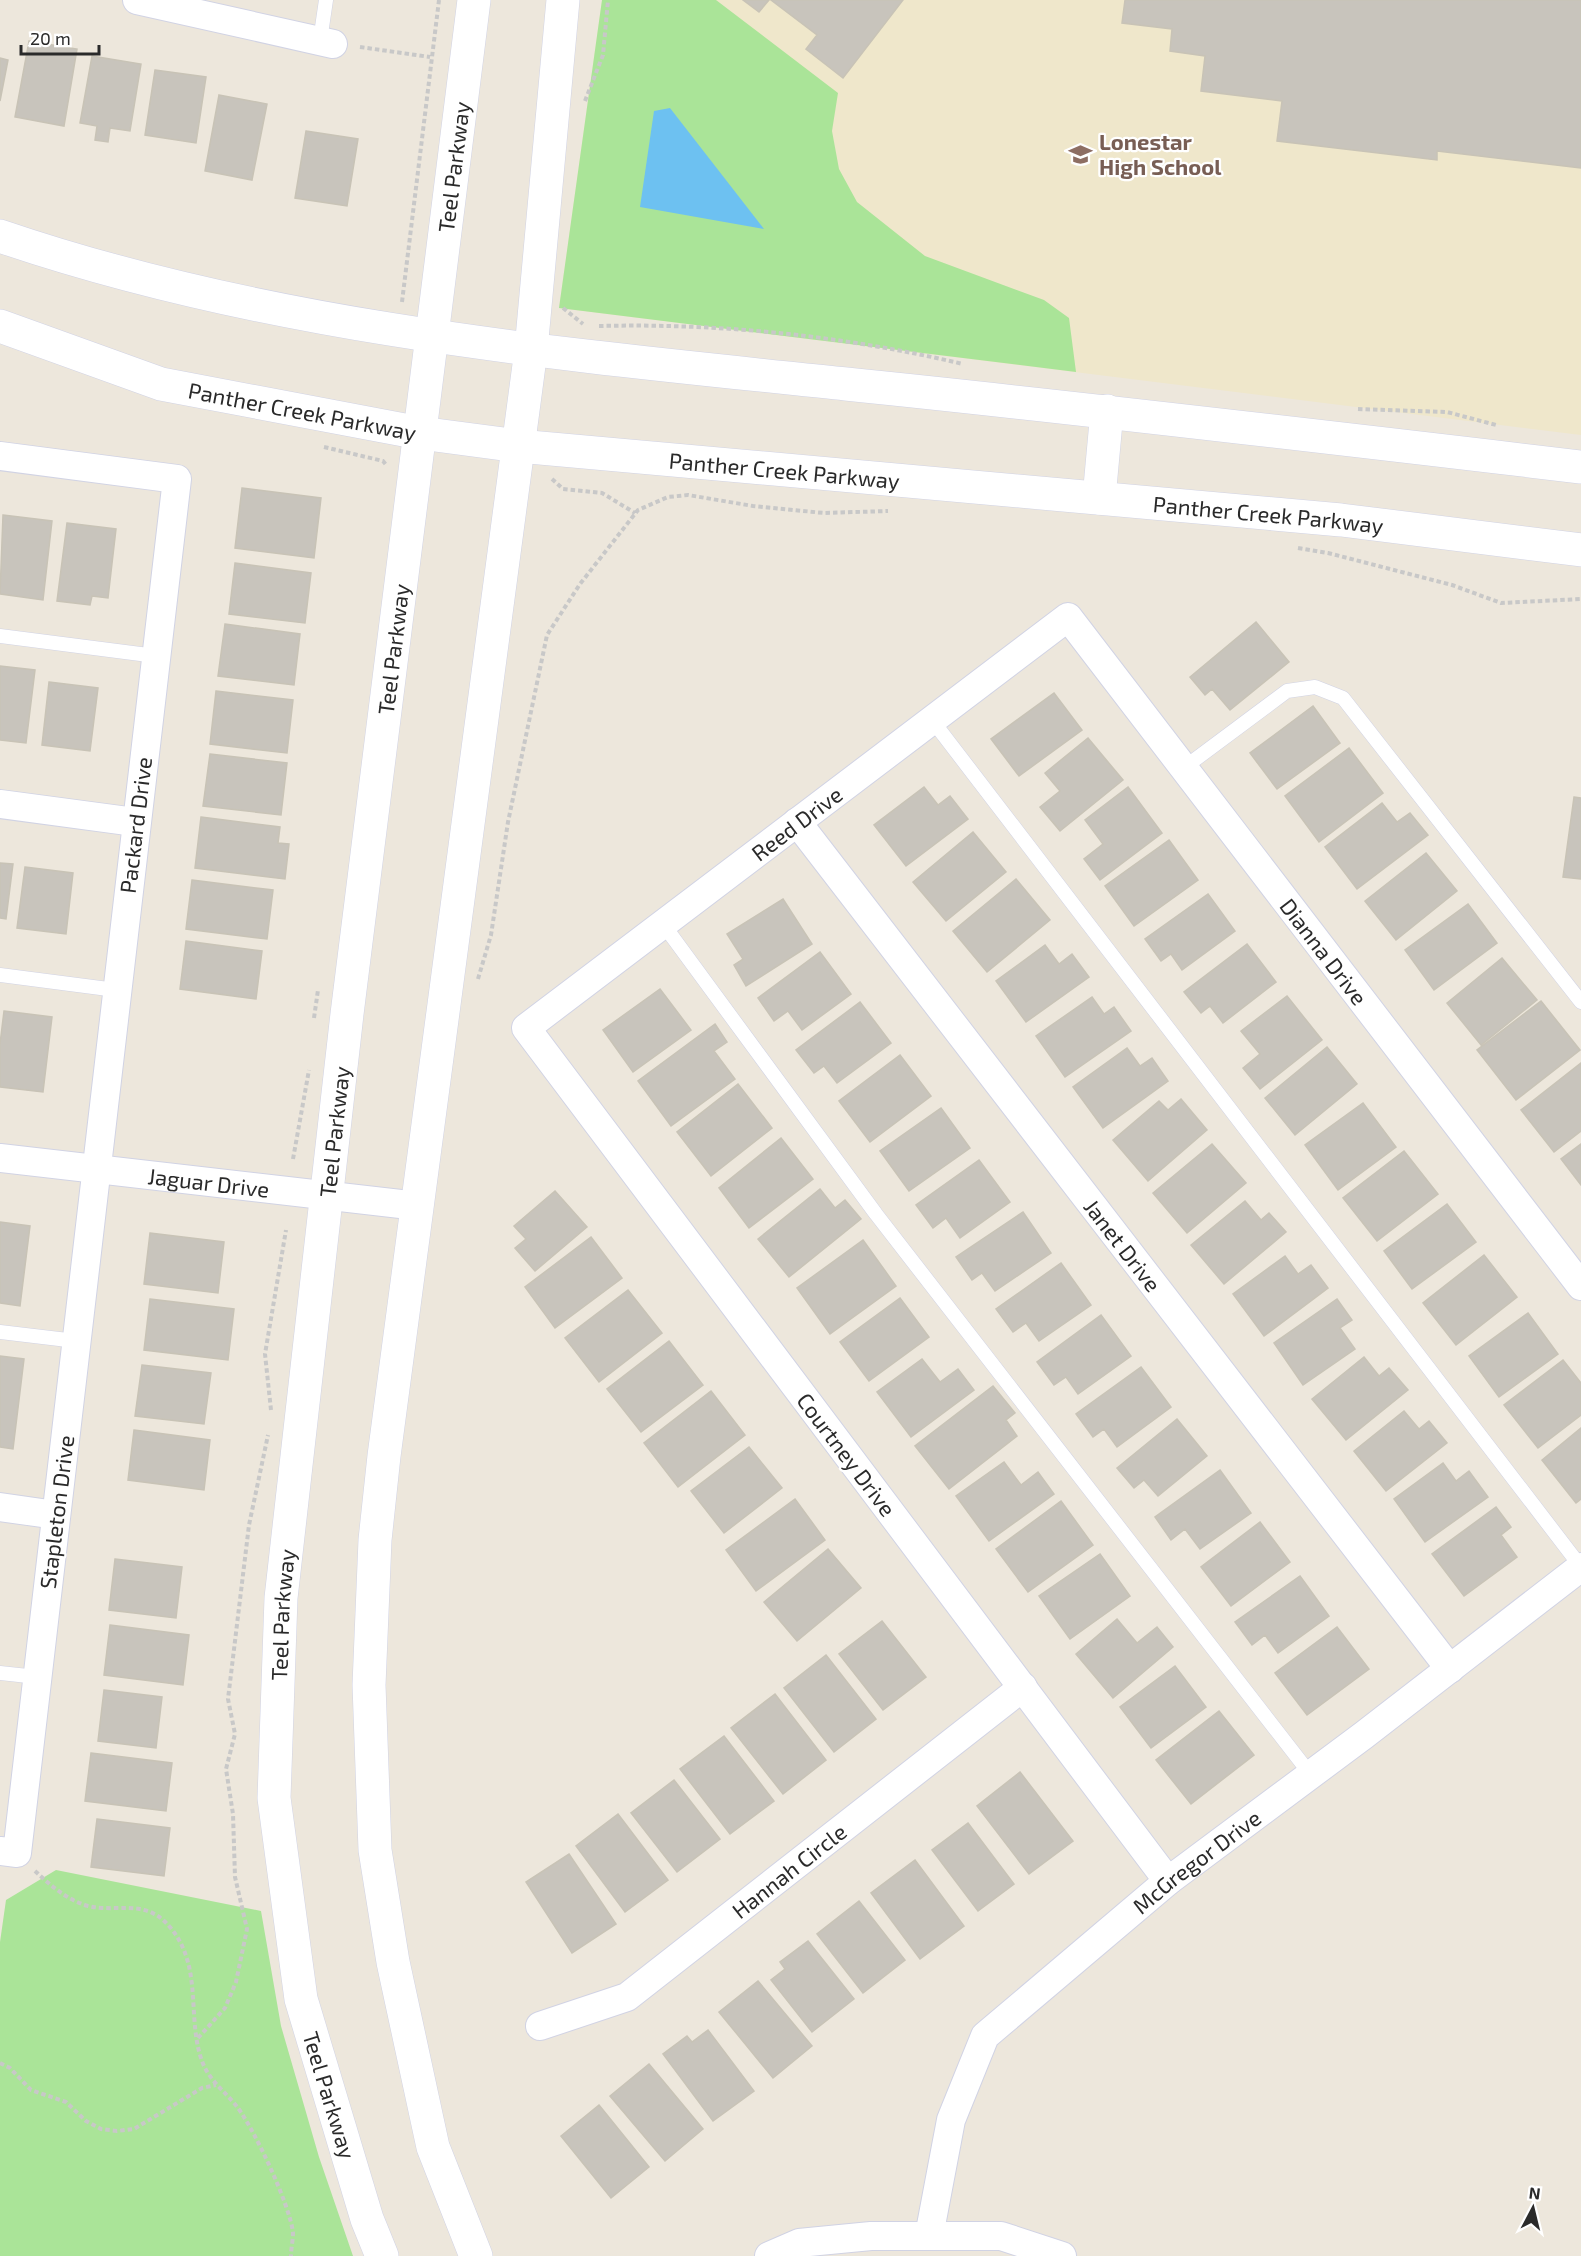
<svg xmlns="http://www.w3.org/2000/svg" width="1581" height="2256" viewBox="0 0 1581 2256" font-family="'Exo 2',sans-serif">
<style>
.education{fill:#efe7cb}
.green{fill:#aae498}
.water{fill:#6dc1f1}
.building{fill:#c8c4bc;stroke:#c8c3b6;stroke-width:1.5}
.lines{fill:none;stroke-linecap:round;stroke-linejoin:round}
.service-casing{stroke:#d1d3e4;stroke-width:15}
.minor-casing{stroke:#d1d3e4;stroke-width:30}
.secondary-casing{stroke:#d1d3e4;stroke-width:34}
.path{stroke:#c8c8c8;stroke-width:4;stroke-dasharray:4.5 3;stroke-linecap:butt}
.service{stroke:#fff;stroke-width:14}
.minor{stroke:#fff;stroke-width:28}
.secondary{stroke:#fff;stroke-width:33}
.labels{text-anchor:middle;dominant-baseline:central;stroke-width:4.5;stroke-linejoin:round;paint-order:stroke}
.education-label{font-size:22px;font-weight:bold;fill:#785e54;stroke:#fff;text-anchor:start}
.street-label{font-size:22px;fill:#2a2a2a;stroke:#fff}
</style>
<rect width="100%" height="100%" fill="#ede7dc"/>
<path class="education" d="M 602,0 L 1581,0 L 1581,435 L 559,308 Z"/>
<path class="green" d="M 602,0 L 716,0 L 838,93 L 832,131 L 839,169 L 857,202 L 925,256 L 1044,300 L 1069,318 L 1076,372 L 559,308 Z
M 56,1870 L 261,1911 L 281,2026 L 319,2157 L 353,2256 L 0,2256 L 0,1942 L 6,1900 Z"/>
<path class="water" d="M 670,108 L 764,229 L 640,207 L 654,111 Z"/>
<path class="building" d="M 743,0 L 769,0 L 759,12 Z
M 771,0 L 903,0 L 843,78 L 806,49 L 817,35 Z
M 1125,0 L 1581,0 L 1581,168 L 1437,151 L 1437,160 L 1277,141 L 1282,101 L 1201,91 L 1205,56 L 1170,51 L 1172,29 L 1122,23 Z
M 29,41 L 77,49 L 64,126 L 15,117 Z
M 92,56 L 141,64 L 130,131 L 110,128 L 108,142 L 95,140 L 97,126 L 80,123 Z
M 0,58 L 8,60 L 0,101 Z
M 155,70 L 206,77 L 196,143 L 145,135 Z
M 219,95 L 267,104 L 252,180 L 205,171 Z
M 306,131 L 358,139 L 347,206 L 295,198 Z
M 242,488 L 321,498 L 314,558 L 235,548 Z
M 3,515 L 52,521 L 43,600 L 0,594 Z
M 67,523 L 116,529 L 108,598 L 92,596 L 90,605 L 57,601 Z
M 235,563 L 311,573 L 305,623 L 229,614 Z
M 1256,622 L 1289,662 L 1230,710 L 1212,689 L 1205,695 L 1190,677 Z
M 225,624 L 300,634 L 294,685 L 218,676 Z
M 0,666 L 35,670 L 26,743 L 0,740 Z
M 49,682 L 98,688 L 90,751 L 42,745 Z
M 216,691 L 293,700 L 287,753 L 210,744 Z
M 1054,693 L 1082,730 L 1019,776 L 991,739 Z
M 1313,706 L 1340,743 L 1277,789 L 1250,753 Z
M 1088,738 L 1123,780 L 1060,831 L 1040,807 L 1060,791 L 1045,773 Z
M 1349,748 L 1383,793 L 1319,842 L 1285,796 Z
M 210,754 L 287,763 L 281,815 L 203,806 Z
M 924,787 L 938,805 L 950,796 L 968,819 L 906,866 L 874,825 Z
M 1128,787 L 1162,833 L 1100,880 L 1084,859 L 1103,844 L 1085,820 Z
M 1574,797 L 1581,798 L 1581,879 L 1563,877 Z
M 1382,803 L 1397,822 L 1410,813 L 1428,835 L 1357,889 L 1325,847 Z
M 201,817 L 280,827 L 278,843 L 289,844 L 285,879 L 195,868 Z
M 973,832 L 1006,872 L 946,921 L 913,882 Z
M 1169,840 L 1198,880 L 1134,926 L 1105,886 Z
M 1426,853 L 1457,891 L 1396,940 L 1365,901 Z
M 0,863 L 13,864 L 6,919 L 0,918 Z
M 25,867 L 73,873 L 66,934 L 17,928 Z
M 1016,879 L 1050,920 L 987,972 L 953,931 Z
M 192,880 L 273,890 L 267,939 L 186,929 Z
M 1208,894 L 1235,931 L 1182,970 L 1171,954 L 1161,961 L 1145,939 Z
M 783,899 L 812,944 L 746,986 L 734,965 L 743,959 L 727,934 Z
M 1468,904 L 1497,943 L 1434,990 L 1405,950 Z
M 186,941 L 262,951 L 256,999 L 180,989 Z
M 1247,944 L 1276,982 L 1223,1023 L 1210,1006 L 1201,1013 L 1184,992 Z
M 1045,945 L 1059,964 L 1072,954 L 1089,977 L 1026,1022 L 996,981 Z
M 820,952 L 851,994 L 802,1030 L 788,1011 L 774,1021 L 758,998 Z
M 1502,958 L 1537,1000 L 1481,1045 L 1447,1003 Z
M 660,989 L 691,1030 L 633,1072 L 603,1030 Z
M 1287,996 L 1322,1040 L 1260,1089 L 1243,1068 L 1260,1054 L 1241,1031 Z
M 1092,997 L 1104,1014 L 1114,1007 L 1131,1031 L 1065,1077 L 1036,1036 Z
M 1541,1001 L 1580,1050 L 1516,1100 L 1477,1050 Z
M 860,1002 L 891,1043 L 837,1083 L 824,1066 L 814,1073 L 796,1050 Z
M 4,1011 L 52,1017 L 43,1092 L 0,1087 L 0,1044 Z
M 715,1024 L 727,1042 L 714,1051 L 735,1079 L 671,1126 L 638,1081 Z
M 1327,1047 L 1357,1084 L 1295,1135 L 1265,1098 Z
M 1127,1048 L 1140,1066 L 1152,1058 L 1168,1081 L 1103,1128 L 1073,1087 Z
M 900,1055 L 931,1096 L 870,1142 L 839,1101 Z
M 1581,1063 L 1581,1131 L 1554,1152 L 1521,1110 Z
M 738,1084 L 772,1128 L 711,1176 L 677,1132 Z
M 1181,1099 L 1207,1130 L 1148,1181 L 1113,1140 L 1159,1101 L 1168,1110 Z
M 1363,1103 L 1396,1147 L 1338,1190 L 1305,1145 Z
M 941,1108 L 970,1148 L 909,1191 L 880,1151 Z
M 781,1138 L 813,1179 L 749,1228 L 719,1188 Z
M 1212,1144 L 1246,1183 L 1187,1233 L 1153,1193 Z
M 1581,1144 L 1581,1185 L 1561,1159 Z
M 1404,1151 L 1438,1194 L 1377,1241 L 1343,1198 Z
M 979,1160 L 1010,1202 L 960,1238 L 946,1218 L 933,1228 L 916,1205 Z
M 820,1189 L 835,1208 L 845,1200 L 861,1219 L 789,1277 L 758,1239 Z
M 555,1191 L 587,1227 L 535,1271 L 515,1248 L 526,1239 L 514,1226 Z
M 1245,1201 L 1261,1220 L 1269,1213 L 1286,1232 L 1224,1284 L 1191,1245 Z
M 1447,1204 L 1476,1242 L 1412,1289 L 1384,1251 Z
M 1023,1212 L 1051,1253 L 995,1291 L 982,1273 L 972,1280 L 956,1257 Z
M 0,1222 L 30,1226 L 20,1306 L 0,1303 Z
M 150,1233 L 224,1242 L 218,1293 L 144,1284 Z
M 591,1237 L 622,1278 L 555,1328 L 525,1287 Z
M 863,1240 L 896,1286 L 830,1334 L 797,1288 Z
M 1484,1255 L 1517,1297 L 1456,1345 L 1423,1303 Z
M 1285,1256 L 1298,1274 L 1311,1265 L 1328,1288 L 1264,1336 L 1233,1294 Z
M 1061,1263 L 1091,1305 L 1039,1341 L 1026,1323 L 1013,1332 L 996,1309 Z
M 628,1290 L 662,1333 L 599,1382 L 565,1338 Z
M 900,1298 L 929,1337 L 869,1381 L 840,1342 Z
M 150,1299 L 234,1309 L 228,1360 L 144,1350 Z
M 1337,1299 L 1352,1320 L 1340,1328 L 1355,1349 L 1303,1385 L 1274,1343 Z
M 1528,1313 L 1558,1354 L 1499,1397 L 1469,1356 Z
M 1101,1315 L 1131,1356 L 1078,1394 L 1066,1377 L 1054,1385 L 1037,1362 Z
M 669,1341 L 703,1385 L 641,1432 L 607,1389 Z
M 0,1356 L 24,1359 L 13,1449 L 0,1447 Z
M 1364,1357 L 1379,1376 L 1389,1368 L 1408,1390 L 1346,1440 L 1312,1399 Z
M 922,1359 L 940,1382 L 958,1369 L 974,1390 L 911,1437 L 877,1392 Z
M 1563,1360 L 1581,1383 L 1581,1415 L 1538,1448 L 1504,1405 Z
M 142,1365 L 211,1373 L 204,1424 L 135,1416 Z
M 1141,1367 L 1171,1407 L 1117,1447 L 1104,1429 L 1093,1437 L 1076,1414 Z
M 993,1386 L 1015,1413 L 1006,1420 L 1017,1436 L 949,1489 L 915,1446 Z
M 711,1391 L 745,1435 L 678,1487 L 644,1443 Z
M 1404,1411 L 1419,1429 L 1429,1421 L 1447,1443 L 1386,1491 L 1354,1451 Z
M 1177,1419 L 1207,1456 L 1158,1496 L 1144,1480 L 1134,1488 L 1117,1468 Z
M 1581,1428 L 1581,1499 L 1576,1503 L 1542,1460 Z
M 134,1430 L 210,1440 L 204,1490 L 128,1480 Z
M 749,1447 L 782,1488 L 724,1533 L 691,1491 Z
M 1004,1462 L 1021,1485 L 1038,1472 L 1054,1494 L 989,1541 L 956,1496 Z
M 1443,1463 L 1456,1481 L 1469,1471 L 1488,1497 L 1425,1542 L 1394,1499 Z
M 1220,1470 L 1251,1513 L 1200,1549 L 1185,1529 L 1171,1540 L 1155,1517 Z
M 795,1499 L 825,1540 L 756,1591 L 726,1550 Z
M 1061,1501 L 1093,1545 L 1028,1592 L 996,1549 Z
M 1496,1507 L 1511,1527 L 1501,1535 L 1517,1557 L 1464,1596 L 1432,1554 Z
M 1260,1522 L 1290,1562 L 1231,1606 L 1201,1567 Z
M 828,1549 L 861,1588 L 797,1641 L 764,1602 Z
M 1100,1554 L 1130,1596 L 1070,1639 L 1039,1596 Z
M 115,1559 L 182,1567 L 176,1618 L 109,1610 Z
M 1300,1576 L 1329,1616 L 1278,1653 L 1265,1635 L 1252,1645 L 1235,1622 Z
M 1117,1619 L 1137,1643 L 1157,1627 L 1173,1647 L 1113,1698 L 1076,1654 Z
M 882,1621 L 926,1677 L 883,1710 L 839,1654 Z
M 110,1625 L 189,1635 L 183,1685 L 104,1675 Z
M 1337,1627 L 1369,1669 L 1307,1715 L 1275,1673 Z
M 826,1655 L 876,1719 L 834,1752 L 784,1688 Z
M 1175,1666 L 1206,1707 L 1151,1748 L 1120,1707 Z
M 104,1690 L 162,1697 L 156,1748 L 98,1741 Z
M 775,1694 L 826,1760 L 783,1794 L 731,1728 Z
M 1219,1711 L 1254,1755 L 1191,1804 L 1156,1760 Z
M 724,1736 L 774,1801 L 730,1834 L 680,1769 Z
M 91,1753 L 172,1763 L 166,1811 L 85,1801 Z
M 1020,1772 L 1073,1841 L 1029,1874 L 977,1806 Z
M 674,1780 L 720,1839 L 677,1872 L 631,1813 Z
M 618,1814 L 668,1880 L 625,1912 L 576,1846 Z
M 97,1819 L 170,1828 L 164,1876 L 91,1867 Z
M 968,1823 L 1014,1884 L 978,1911 L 932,1850 Z
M 569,1854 L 616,1924 L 572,1953 L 526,1882 Z
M 915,1860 L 964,1926 L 920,1959 L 871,1893 Z
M 859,1901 L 905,1960 L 863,1993 L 817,1934 Z
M 808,1941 L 854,1999 L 812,2032 L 771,1980 L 785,1969 L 780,1962 Z
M 758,1981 L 812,2046 L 773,2078 L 719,2012 Z
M 708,2030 L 754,2091 L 713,2121 L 663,2054 L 687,2036 L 692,2042 Z
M 649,2064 L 703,2129 L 665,2161 L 610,2096 Z
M 599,2105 L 649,2167 L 611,2198 L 561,2136 Z"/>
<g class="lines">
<defs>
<path id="service" d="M 320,41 L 326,0
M 0,636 L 156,656
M 932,720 L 1581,1567
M 1185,767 L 1287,691 L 1315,687 L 1343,698 L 1581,1002
M 663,924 L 876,1214 L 1311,1775
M 0,975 L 116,990
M 0,1332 L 76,1341
M 0,1673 L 37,1677"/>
<g id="minor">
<path d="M 137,0 L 333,44"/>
<path d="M 0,456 L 177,479 L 17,1853 L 0,1851"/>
<path d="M 0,804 L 135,822"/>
<path id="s1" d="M 797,822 L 1450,1669"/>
<path id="s2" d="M 0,1158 L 418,1206"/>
<path d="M 0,1507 L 56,1515"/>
<path id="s3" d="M 1168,1881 L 526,1028 L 1068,617 L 1581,1286"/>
<path id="s4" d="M 540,2026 L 627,1997 L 1023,1687"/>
<path id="s5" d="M 929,2236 L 951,2120 L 985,2036 L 1168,1881 L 1364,1735 L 1581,1567"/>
<path d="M 769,2256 L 799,2243 L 871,2236 L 1001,2236 L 1062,2256"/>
</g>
<g id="secondary">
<path d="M 0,236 C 273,329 560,354 846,384 C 1091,409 1336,438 1581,467"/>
<path id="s6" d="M 0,326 L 161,384 L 420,433 L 518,446 L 1341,520 L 1581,550"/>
<path d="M 1099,498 L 1107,411"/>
<path id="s7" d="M 382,2256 L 367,2219 L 301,1999 L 274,1798 L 281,1598 L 347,1014 L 474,0"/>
<path d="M 476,2256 L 433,2147 L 393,1962 L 375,1850 L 369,1685 L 375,1540 L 384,1456 L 531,350 L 563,0"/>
</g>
</defs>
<use href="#service" class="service-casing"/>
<use href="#minor" class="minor-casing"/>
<use href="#secondary" class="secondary-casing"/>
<path class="path" d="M 360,47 L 430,57
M 585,101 L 603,55 L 608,0
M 402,302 L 439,0
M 563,308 L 583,324
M 599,326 C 722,323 844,336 963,364
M 1358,409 L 1447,412 L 1496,425
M 324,447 L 383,461 L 387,466
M 552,479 L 563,489 L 602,493 L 635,513
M 1298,548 L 1328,553 L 1452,585 L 1501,603 L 1581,599
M 478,979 L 491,935 L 508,822 L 547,635 L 580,584 L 638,510 L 668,497 L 688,495 L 753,506 L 824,513 L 888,511
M 314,1018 L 318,990
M 293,1159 L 309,1070
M 271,1410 L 265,1354 L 286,1230
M 35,1871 C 50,1885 67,1900 88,1906 C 118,1913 145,1898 169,1926 C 204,1966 186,2017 202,2061 C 209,2081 226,2092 238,2108 C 255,2131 290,2205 293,2233 C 293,2240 291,2249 291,2256
M 198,2038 L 225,2008 L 236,1982 L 247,1929 L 235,1877 L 233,1814 L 226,1769 L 235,1734 L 228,1699 L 249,1525 L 268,1435
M 0,2063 L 10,2068 L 31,2090 L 66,2102 L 86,2121 L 101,2129 L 117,2131 L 134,2129 L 202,2088 L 216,2085"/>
<use href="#service" class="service"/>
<use href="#minor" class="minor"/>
<use href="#secondary" class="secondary"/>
</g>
<defs>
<symbol id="school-bare" viewBox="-9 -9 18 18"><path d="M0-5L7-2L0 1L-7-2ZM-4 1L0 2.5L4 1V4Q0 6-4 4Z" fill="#8d6e63" stroke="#fff" stroke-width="2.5" paint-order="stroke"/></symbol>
</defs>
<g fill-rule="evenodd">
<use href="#school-bare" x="1064" y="138" width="33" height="33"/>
</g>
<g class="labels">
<g class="education-label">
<text x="1099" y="141">Lonestar<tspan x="1099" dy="25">High School</tspan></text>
</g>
<g class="street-label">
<text stroke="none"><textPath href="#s7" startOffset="2114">Teel Parkway</textPath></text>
<text stroke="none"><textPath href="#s6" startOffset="315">Panther Creek Parkway</textPath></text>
<text stroke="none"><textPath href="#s6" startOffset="801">Panther Creek Parkway</textPath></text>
<text stroke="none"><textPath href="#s6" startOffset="1287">Panther Creek Parkway</textPath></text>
<text stroke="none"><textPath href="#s7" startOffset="1628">Teel Parkway</textPath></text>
<text stroke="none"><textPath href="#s3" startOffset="1407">Reed Drive</textPath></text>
<text transform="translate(135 825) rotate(-83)">Packard Drive</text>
<text stroke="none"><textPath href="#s3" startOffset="2169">Dianna Drive</textPath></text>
<text stroke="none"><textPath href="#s7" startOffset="1142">Teel Parkway</textPath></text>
<text stroke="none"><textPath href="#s2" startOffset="210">Jaguar Drive</textPath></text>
<text stroke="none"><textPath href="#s1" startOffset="534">Janet Drive</textPath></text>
<text transform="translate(847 1454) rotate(53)">Courtney Drive</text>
<text transform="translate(56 1512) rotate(-83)">Stapleton Drive</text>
<text stroke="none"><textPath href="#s7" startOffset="656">Teel Parkway</textPath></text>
<text stroke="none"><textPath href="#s5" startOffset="483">McGregor Drive</textPath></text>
<text stroke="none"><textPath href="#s4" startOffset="297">Hannah Circle</textPath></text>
<text transform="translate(330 2095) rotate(73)">Teel Parkway</text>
</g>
</g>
<g transform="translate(1533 2208) rotate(7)" stroke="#ffffff" stroke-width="4.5" paint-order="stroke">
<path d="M0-4.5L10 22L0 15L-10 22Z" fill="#2a2a2a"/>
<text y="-9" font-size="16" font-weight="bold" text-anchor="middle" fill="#2a2a2a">N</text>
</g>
<path d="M21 45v9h78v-9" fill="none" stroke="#2a2a2a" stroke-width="3"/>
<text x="30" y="45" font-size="18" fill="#2a2a2a" stroke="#ffffff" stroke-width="4.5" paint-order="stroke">20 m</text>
</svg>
